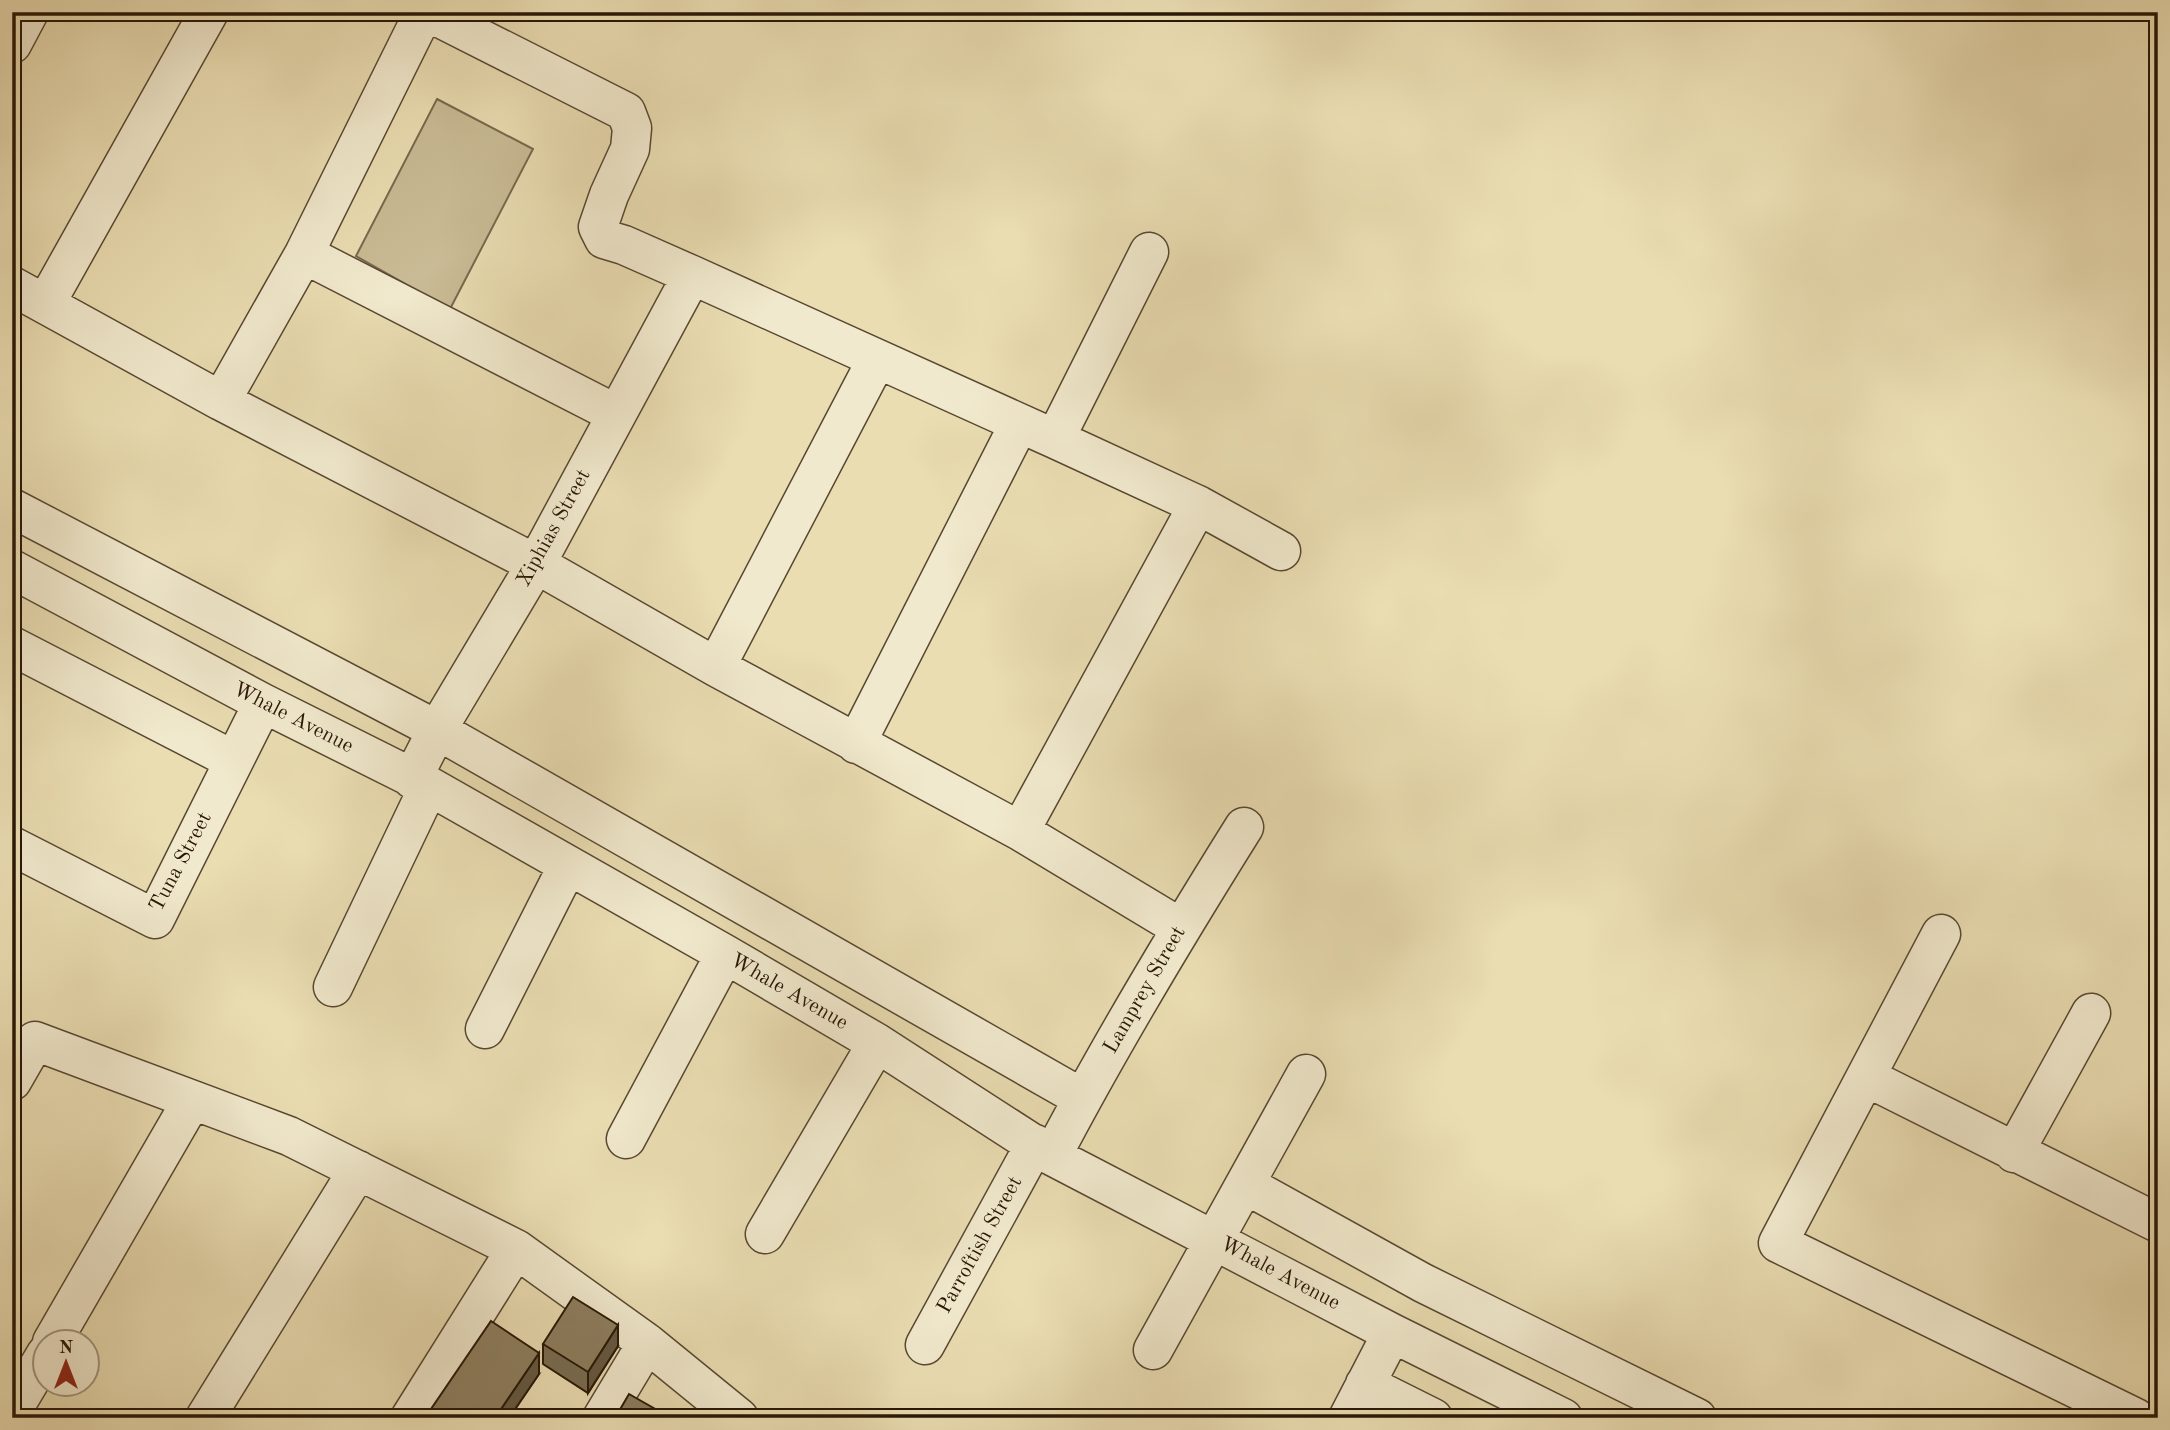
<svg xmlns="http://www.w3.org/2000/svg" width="2170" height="1430" viewBox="0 0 2170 1430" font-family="'Old Standard TT',serif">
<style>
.green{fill:#c9bb95;stroke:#78694e;stroke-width:2}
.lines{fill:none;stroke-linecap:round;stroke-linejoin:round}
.street-casing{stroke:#584831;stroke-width:41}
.street{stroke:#f1e9cd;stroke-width:38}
.wall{fill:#796c52;stroke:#281706;stroke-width:2}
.shaded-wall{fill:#635842;stroke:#281706;stroke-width:2}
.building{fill:#8d7e5f;stroke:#281706;stroke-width:2}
.labels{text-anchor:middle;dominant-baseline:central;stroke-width:5;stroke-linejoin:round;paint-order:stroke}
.street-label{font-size:21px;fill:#281706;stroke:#f1e9cd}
</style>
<rect width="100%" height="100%" fill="#eaddb2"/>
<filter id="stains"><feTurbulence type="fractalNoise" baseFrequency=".00286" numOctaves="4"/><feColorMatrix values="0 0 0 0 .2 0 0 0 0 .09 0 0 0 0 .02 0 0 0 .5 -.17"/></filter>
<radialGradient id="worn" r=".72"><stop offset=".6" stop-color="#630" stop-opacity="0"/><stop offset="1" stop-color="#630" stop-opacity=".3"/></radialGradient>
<path class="green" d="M 437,99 L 533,149 L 450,309 L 356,256 Z"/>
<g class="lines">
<defs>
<path id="street" d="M 428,12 L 626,112 L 632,128 L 630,149 L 609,195 L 598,227 L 604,239 L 624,245 L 692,275 L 1055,439 L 1198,505 L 1281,551
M 12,44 L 29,12
M 304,254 L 616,414
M 12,286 L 221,401 L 536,564 L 716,667 L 1020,831 L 1181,928
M 46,303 L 209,12
M 221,401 L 304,254 L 424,12
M 1055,439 L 1149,252
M 12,508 L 437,730 L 1082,1098
M 12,569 L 263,703 L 429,786 L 725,954 L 877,1043 L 1052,1156 L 1392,1333 L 1563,1418
M 12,646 L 233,760
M 716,667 L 877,359
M 856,744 L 1019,424
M 412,779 L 437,730 L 536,564 L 692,275
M 1020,831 L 1198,505
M 12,846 L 155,919 L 263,703
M 1941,934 L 1778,1243 L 2136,1418
M 333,987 L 429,786
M 485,1029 L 568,865
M 1866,1077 L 2158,1223
M 12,1081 L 35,1041 L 289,1136 L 516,1249 L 647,1343 L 739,1418
M 626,1139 L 725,954
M 2014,1153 L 2091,1013
M 1052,1156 C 1111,1043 1177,934 1244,827
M 1246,1185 L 1423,1283 L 1697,1418
M 765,1234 L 877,1043
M 52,1342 L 192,1100
M 925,1345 L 1035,1144
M 1153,1350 L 1306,1074
M 1365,1384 L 1433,1418
M 12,1411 L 46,1354
M 205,1418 L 358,1170
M 410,1418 L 516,1249
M 602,1418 L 647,1343
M 1348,1418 L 1392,1333"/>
</defs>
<use href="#street" class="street-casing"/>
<use href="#street" class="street"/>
</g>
<path class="wall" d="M 543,1344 L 618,1346 L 588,1393 L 543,1364 Z
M 539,1374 L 509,1418 L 431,1418 L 431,1409 Z"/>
<path class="shaded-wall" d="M 618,1325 L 618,1346 L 588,1393 L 588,1372 Z
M 539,1353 L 539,1374 L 509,1418 L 495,1418 Z"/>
<path class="building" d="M 573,1297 L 618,1325 L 588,1372 L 543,1344 Z
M 491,1321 L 539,1353 L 495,1418 L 443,1418 L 431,1409 Z
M 629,1394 L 671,1418 L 615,1418 Z"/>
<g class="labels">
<g class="street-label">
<text transform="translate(554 528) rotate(-61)">Xiphias Street</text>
<text transform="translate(293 718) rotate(27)">Whale Avenue</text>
<text transform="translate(181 862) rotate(-62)">Tuna Street</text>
<text transform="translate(1145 990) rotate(-60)">Lamprey Street</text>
<text transform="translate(789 992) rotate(30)">Whale Avenue</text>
<text transform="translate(980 1245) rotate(-61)">Parroftish Street</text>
<text transform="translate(1280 1274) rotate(28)">Whale Avenue</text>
</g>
</g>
<rect width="2170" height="1430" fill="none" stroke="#eaddb2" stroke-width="42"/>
<rect x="14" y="14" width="2142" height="1402" fill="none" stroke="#281706" stroke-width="3.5"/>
<rect x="21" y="21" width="2128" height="1388" fill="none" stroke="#281706" stroke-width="2"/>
<g transform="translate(66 1363)"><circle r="33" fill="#f1e9cd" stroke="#a1957d" stroke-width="2"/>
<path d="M0-5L12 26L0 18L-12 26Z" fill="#8f2418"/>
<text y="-10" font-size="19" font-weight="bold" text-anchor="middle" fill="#281706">N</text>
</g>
<rect width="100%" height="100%" filter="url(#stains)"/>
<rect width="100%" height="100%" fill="url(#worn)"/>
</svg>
